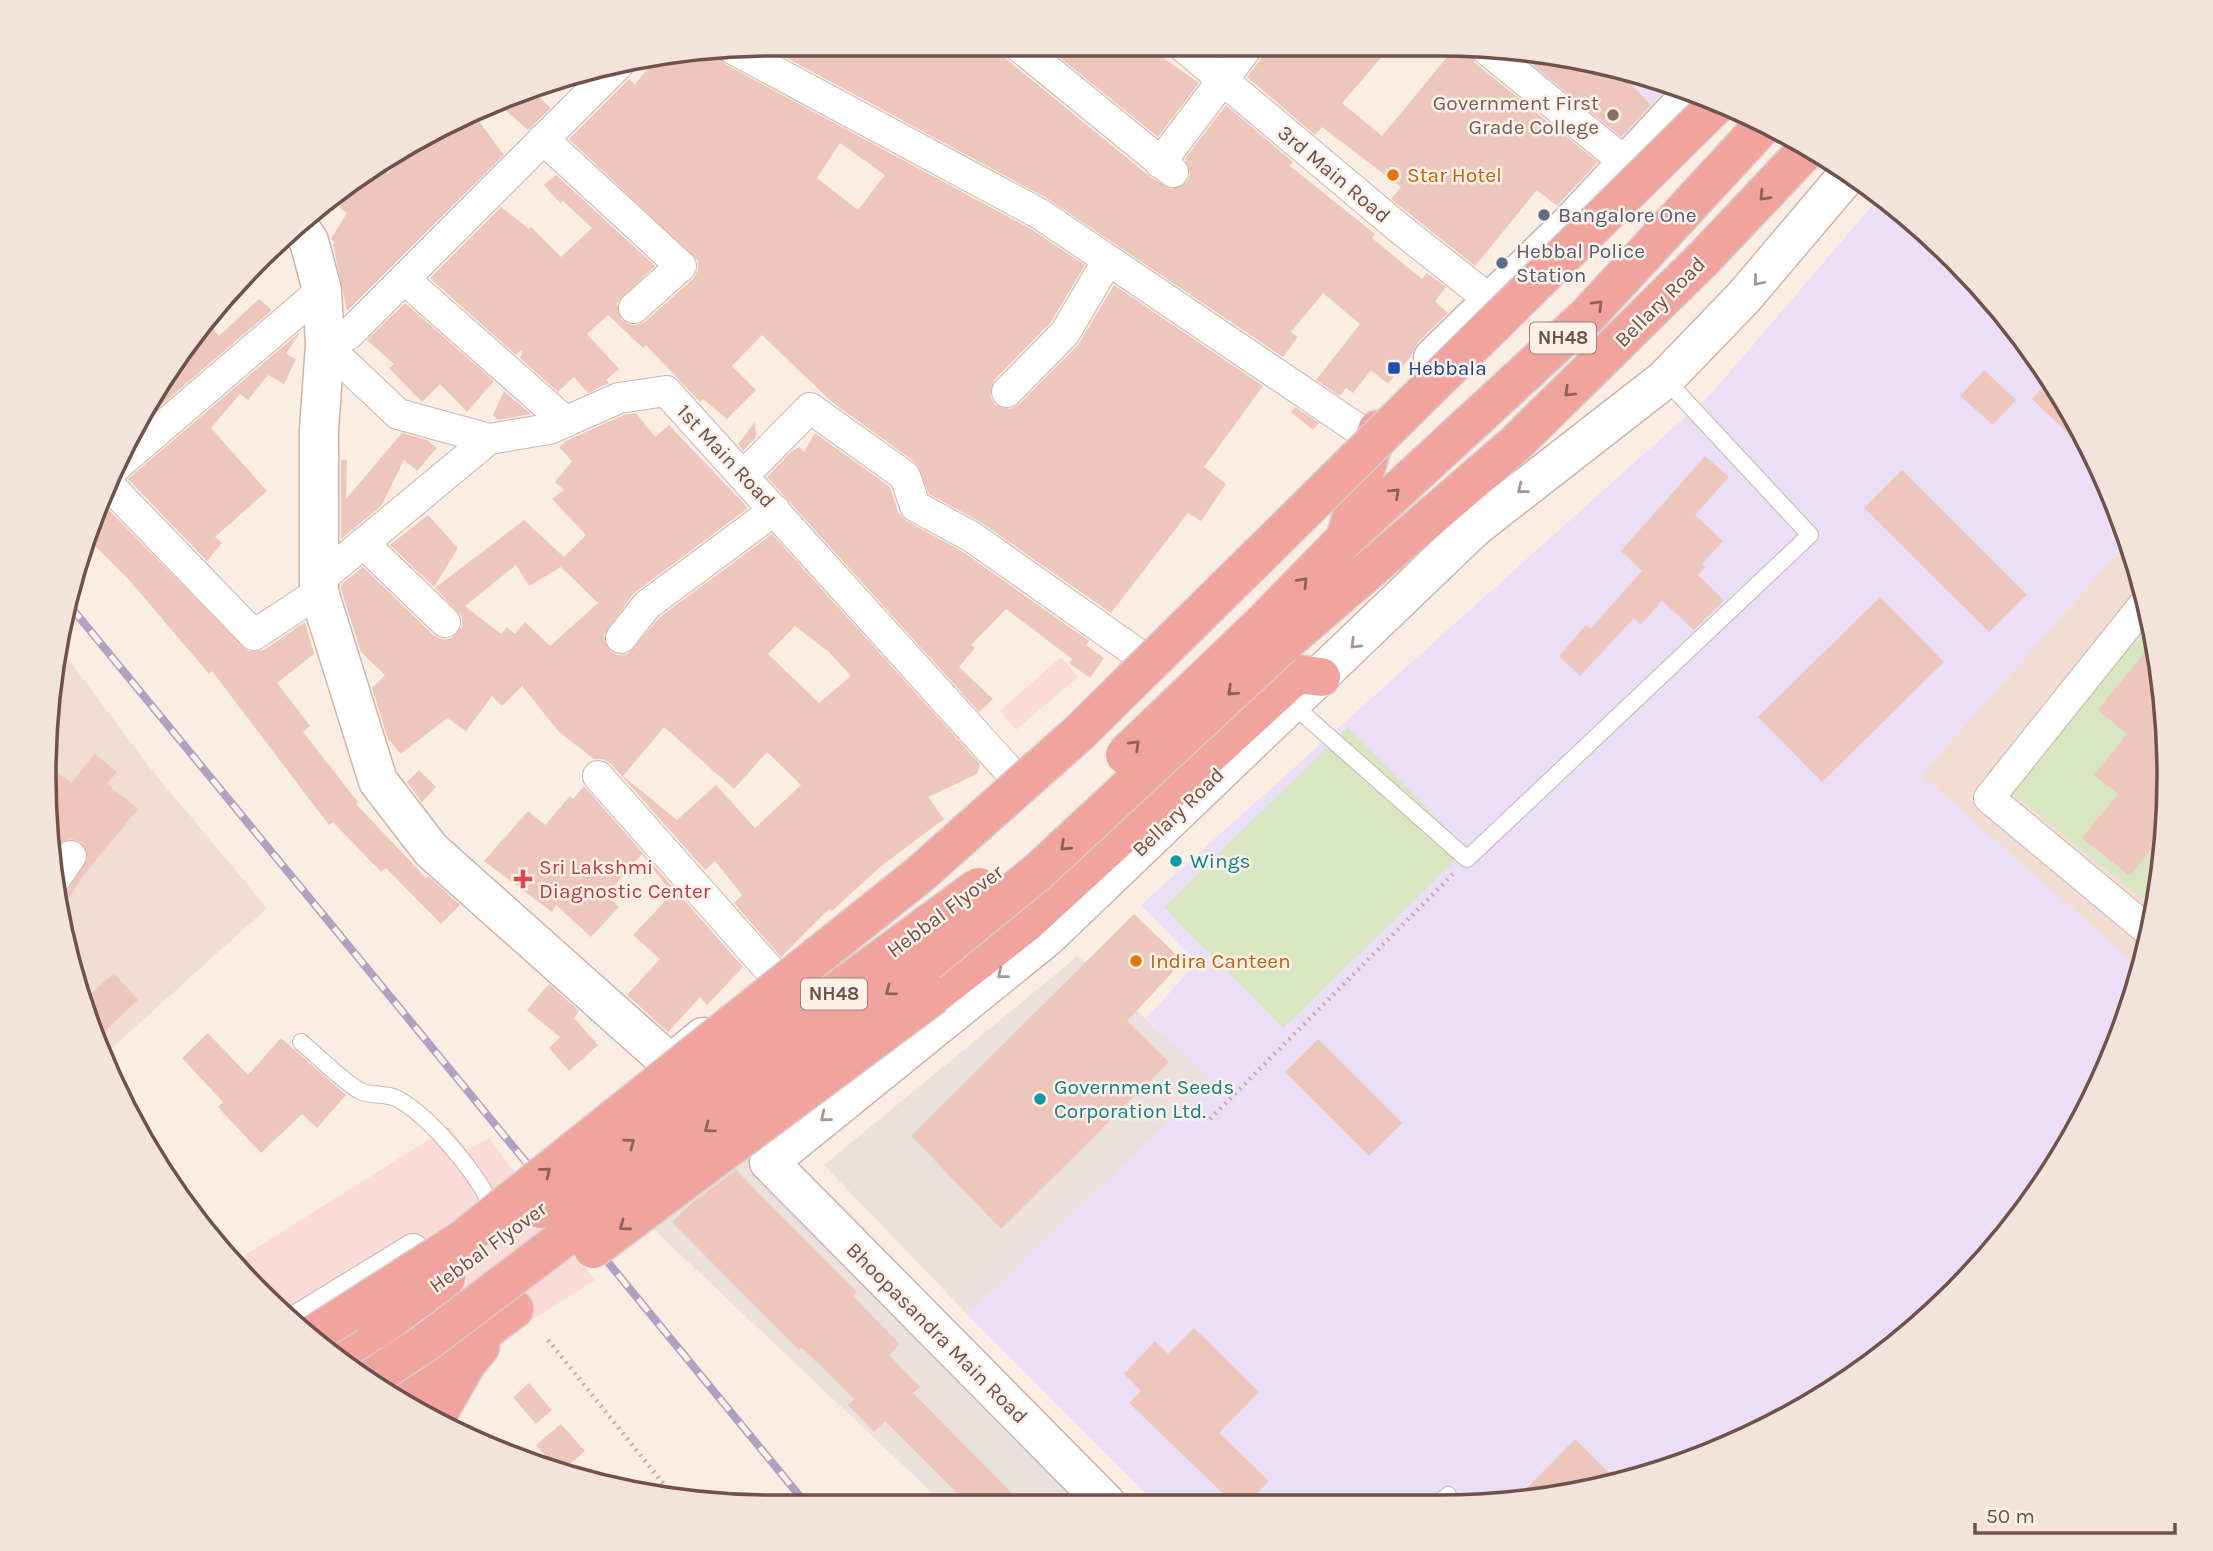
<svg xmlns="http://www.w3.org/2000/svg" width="2213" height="1551" viewBox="0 0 2213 1551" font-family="Karla,sans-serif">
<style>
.residential{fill:#f1ddd1}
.commercial{fill:#fadbd7}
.industrial{fill:#eae1dd}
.education{fill:#eadff6}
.green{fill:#d8e7c2}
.building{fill:#eec7bc;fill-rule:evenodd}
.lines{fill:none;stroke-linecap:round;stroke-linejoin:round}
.lane-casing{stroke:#cdb5ad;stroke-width:18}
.street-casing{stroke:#cdb5ad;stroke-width:32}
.secondary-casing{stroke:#d0b4aa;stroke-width:41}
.highway-casing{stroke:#d7cecd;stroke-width:41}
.path{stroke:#d2aa9f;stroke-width:4.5;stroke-dasharray:2 5;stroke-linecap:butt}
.lane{stroke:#fff;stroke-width:16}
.street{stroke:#fff;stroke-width:30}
.secondary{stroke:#fff;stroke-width:38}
.highway{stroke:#f1a49d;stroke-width:38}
.rail-casing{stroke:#aea2c2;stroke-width:8}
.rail{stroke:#fef1e8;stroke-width:5;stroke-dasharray:16;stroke-linecap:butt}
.highway-bridge-casing{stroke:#d7cecd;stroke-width:41;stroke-linecap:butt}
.highway-bridge{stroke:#f1a49d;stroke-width:38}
.oneway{stroke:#8a625b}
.oneway2{stroke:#a99793}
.education-dot{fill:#8d6e63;stroke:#fef1e8;stroke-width:2.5}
.food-dot{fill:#e8710a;stroke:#fef1e8;stroke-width:2.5}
.service-dot{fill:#5c6f8a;stroke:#fef1e8;stroke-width:2.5}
.transit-dot{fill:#1a4fb4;stroke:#fef1e8;stroke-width:2.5}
.culture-dot{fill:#0f9aa8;stroke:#fef1e8;stroke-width:2.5}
.health-dot{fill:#e0444e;stroke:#fef1e8;stroke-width:2.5}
.labels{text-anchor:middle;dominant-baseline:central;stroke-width:5;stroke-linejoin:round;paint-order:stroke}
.shield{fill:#fef1e8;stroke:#9b817a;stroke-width:2}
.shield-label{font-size:19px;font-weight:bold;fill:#70514b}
.education-label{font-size:21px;fill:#785e54;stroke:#fef1e8;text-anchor:end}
.street-label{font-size:21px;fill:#70514b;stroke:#fef1e8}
.food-label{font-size:21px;fill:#c56008;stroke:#fef1e8;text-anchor:start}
.service-label{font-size:21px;fill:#4e5e75;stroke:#fef1e8;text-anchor:start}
.transit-label{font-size:21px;fill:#164399;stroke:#fef1e8;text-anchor:start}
.culture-label{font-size:21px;fill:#0d838f;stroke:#fef1e8;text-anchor:start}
.health-label{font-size:21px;fill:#be3a42;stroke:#fef1e8;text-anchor:start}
.rim{fill:none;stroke:#70514b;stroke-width:3.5}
</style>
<rect width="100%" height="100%" fill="#faede2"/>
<path class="residential" d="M 2130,539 L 2163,680 L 2168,823 L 2142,970 L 1921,775 Z
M 59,647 L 150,768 L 267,908 L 102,1057 L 82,1010 L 50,871 L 50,680 Z"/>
<path class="commercial" d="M 1061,657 L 1078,677 L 1016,730 L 1000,711 Z
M 449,1127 L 467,1150 L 489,1138 L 595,1280 L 403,1402 L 330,1356 L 231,1264 Z"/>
<path class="industrial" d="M 1078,956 L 1212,1080 L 967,1314 L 824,1165 Z
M 742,1148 L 878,1287 L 1085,1504 L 944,1504 L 645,1221 Z"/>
<path class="education" d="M 1502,50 L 1581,58 L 1670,85 L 1618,145 Z
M 1882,194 L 1987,293 L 2071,409 L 2130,539 L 1921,775 L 2142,970 L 2094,1099 L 2018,1221 L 1920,1325 L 1761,1432 L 1627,1482 L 1533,1501 L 1155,1503 L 967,1314 L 1211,1081 L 1146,1018 L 1197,963 L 1141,905 L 1712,393 Z"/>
<path class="green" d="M 2149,622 L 2163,680 L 2168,823 L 2154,908 L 2012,793 Z
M 1348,727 L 1467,849 L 1283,1028 L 1164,907 Z"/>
<path class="building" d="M 775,44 L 820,44 L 836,53 L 844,44 L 999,44 L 1005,58 L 1149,176 L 1171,189 L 1187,182 L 1190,174 L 1185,159 L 1226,105 L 1293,162 L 1290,166 L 1375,234 L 1372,238 L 1422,279 L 1427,273 L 1446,287 L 1435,301 L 1448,313 L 1418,342 L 1409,359 L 1388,384 L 1371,370 L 1353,393 L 1346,388 L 1340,396 L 1316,380 L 1360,324 L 1323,293 L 1291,332 L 1298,337 L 1283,357 L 1048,199 L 763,45 Z
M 1043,44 L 1144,44 L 1199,83 L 1158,137 Z
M 1207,44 L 1228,44 L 1220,55 Z
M 1267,44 L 1393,44 L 1342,103 L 1382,136 L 1456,46 L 1469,47 L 1475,63 L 1598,162 L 1557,206 L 1537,190 L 1475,266 L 1391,199 L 1401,187 L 1322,127 L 1315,135 L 1247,77 L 1264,55 Z
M 716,52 L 725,64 L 1031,229 L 1085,265 L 1051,322 L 994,380 L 990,396 L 995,405 L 1011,409 L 1019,404 L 1078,345 L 1114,285 L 1263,386 L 1204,467 L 1226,484 L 1201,521 L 1188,513 L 1111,613 L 982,523 L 929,494 L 915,462 L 832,402 L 762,335 L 732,366 L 756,390 L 727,419 L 703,399 L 700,402 L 646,345 L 643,348 L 608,315 L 587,334 L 619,369 L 606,380 L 609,383 L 588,393 L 574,377 L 558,392 L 520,358 L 523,351 L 521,350 L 516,355 L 430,278 L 501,207 L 529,229 L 531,227 L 561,257 L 592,228 L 563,201 L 560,203 L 544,185 L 556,175 L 655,266 L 617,303 L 621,319 L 628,324 L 637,325 L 646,321 L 693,279 L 698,270 L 698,261 L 569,139 L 629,79 L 635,84 L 655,60 ZM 840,143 L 885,175 L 858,210 L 817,178 Z
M 1517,52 L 1581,58 L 1616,69 L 1651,105 L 1621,137 Z
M 529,88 L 551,108 L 528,130 L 494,100 Z
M 472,112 L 504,155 L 347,311 L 333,245 L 335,242 L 331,239 L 347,213 L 339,207 L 358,186 L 354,183 L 375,164 L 388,174 L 411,144 Z
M 259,299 L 272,310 L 132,430 L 142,409 L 206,320 L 219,336 Z
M 405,303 L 494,381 L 467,412 L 440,384 L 422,402 L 389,368 L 394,364 L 367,340 Z
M 300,332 L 286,354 L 296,359 L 284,384 L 268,375 L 248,400 L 240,394 L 211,428 L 267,491 L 215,537 L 222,543 L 207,561 L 128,479 Z
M 1984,370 L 2016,400 L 1993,425 L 1960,396 Z
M 2050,380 L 2071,409 L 2090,454 L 2032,399 Z
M 504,391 L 531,414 L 498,420 L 493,415 Z
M 1295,407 L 1319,423 L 1313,430 L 1291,412 Z
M 636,413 L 655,437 L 669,425 L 748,508 L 633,594 L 604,635 L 610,651 L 618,655 L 628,654 L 659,618 L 772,534 L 980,764 L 977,774 L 928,797 L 944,819 L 880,867 L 832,911 L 829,909 L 781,957 L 734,903 L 742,895 L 715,861 L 705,870 L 611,764 L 603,759 L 594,759 L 559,732 L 522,686 L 502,706 L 492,696 L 466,731 L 447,718 L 401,754 L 388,739 L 372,688 L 385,675 L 361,652 L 341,589 L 341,585 L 363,567 L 433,635 L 441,639 L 450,639 L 462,627 L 462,617 L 435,588 L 524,520 L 564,557 L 586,535 L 552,499 L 564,490 L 555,482 L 572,461 L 559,447 L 566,441 L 624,415 ZM 516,565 L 529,586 L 561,567 L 598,603 L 550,646 L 525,622 L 515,634 L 507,627 L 501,634 L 465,606 ZM 795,626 L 829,652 L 851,676 L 819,703 L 768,654 ZM 664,727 L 734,789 L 767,752 L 801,785 L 755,828 L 716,785 L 677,820 L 623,776 Z
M 755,422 L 756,437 L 743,451 L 738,444 Z
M 402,433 L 427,440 L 437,448 L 417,471 L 404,460 L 381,506 L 341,539 L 341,460 L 347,460 L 346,499 Z
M 815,433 L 890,487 L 898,512 L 907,521 L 963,552 L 1089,641 L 1086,645 L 1104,658 L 1090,678 L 1069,663 L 1072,659 L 1006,609 L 971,645 L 975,648 L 959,667 L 993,699 L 979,712 L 767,477 L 792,451 L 799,447 L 804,452 Z
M 1705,456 L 1729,477 L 1695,515 L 1723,541 L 1702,564 L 1705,567 L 1698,575 L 1724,600 L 1694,630 L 1662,601 L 1641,624 L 1634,618 L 1580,676 L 1559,656 L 1586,625 L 1591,628 L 1642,571 L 1621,551 Z
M 1902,470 L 2027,595 L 1989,632 L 1864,508 Z
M 98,499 L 248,651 L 264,650 L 305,622 L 314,654 L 277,683 L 310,726 L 303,732 L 358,802 L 356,804 L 426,878 L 428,876 L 460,905 L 441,924 L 386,868 L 381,872 L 333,822 L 329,825 L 212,671 L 209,674 L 130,581 L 88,539 Z
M 428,515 L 458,548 L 434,587 L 390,545 Z
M 1880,597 L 1944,662 L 1822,782 L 1758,717 Z
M 2154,641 L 2163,680 L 2168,823 L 2166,831 L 2130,876 L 2082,838 L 2118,794 L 2094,775 L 2127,734 L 2098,710 Z
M 95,754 L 117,772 L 107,784 L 138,809 L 83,876 L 60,912 L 56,899 L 67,892 L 88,857 L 81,842 L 72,839 L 63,841 L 50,855 L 50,766 L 71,783 Z
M 419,770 L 436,787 L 422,802 L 407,782 Z
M 584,786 L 743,967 L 707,1005 L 700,997 L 668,1032 L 627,995 L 660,959 L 633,935 L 672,894 L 642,854 L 606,895 L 619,907 L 591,937 L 556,905 L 552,912 L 484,861 L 528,811 L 545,825 L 570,796 L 573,799 Z
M 1134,914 L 1183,961 L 1127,1021 L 1169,1062 L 1001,1229 L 911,1136 Z
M 114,973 L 138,1000 L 95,1040 L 81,1002 Z
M 549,984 L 579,1011 L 574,1018 L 598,1045 L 569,1071 L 549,1048 L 560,1037 L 527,1010 Z
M 208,1033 L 248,1075 L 281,1038 L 346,1095 L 317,1128 L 302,1114 L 261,1153 L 218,1107 L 223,1102 L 182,1058 Z
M 1318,1039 L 1402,1123 L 1369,1156 L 1285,1072 Z
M 736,1170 L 857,1292 L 853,1296 L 900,1344 L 889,1355 L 920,1387 L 913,1393 L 1023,1504 L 968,1504 L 885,1421 L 874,1432 L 848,1405 L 854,1399 L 801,1347 L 799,1350 L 672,1222 L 693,1202 Z
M 1194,1328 L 1259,1392 L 1219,1433 L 1269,1481 L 1248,1503 L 1233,1503 L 1129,1403 L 1141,1391 L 1124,1374 L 1155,1341 L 1168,1354 Z
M 529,1383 L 552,1410 L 536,1424 L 513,1397 Z
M 561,1424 L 585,1451 L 560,1473 L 536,1445 Z
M 1575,1439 L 1612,1476 L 1600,1488 L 1533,1501 L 1514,1501 Z"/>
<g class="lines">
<defs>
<path id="lane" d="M 1292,704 L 1467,859 L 1810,535 L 1665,379
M 301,1042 C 320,1058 339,1078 360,1091 C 370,1096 384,1093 396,1098 C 429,1115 473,1169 490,1202
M 1441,1501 L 1448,1495"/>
<path id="street" d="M 1016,44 L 1173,172
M 1180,44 L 1399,228 L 1490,300
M 733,49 L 1040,214 L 1361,431
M 1486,49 L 1626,163
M 619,64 L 349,334 L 325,345 L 398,414 L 489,439 L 549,429 L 619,398 L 666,391 L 1011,773
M 543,139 L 681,266 L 634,308
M 1160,163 L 1250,44
M 404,279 L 566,422
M 1007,392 L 1065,333 L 1108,260
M 113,469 L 322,290
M 743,476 L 810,408 L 905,476 L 915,506 L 972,537 L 1138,654
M 106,482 L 254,635 L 319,592
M 363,543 L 445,622
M 318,581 L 489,439
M 2145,603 L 1989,798 L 2150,932
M 621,638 L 647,605 L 775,510
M 598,776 L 775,976
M 53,882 L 71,856
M 294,1322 L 413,1249"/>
<path id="secondary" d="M 300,228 L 309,241 L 322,290 L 325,345 L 319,429 L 319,592 L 378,781 L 431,850 L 671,1064 L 703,1037
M 1433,358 L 1570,224 L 1693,92
M 1106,1503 L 769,1162 L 1047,937 L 1475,527 L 1665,379 L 1744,297 L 1849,173"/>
<path id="highway" d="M 1345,539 L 1377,430
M 1261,625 L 1345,539 L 1588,315 L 1765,123
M 1282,645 L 1513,446 L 1704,258 L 1810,146
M 934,995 L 1026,923 L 1297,674 L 1321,677
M 334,1359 L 377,1329
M 396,1397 L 514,1309
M 434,1421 L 466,1364 L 480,1347"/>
</defs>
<use href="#lane" class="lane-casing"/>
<use href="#street" class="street-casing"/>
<use href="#secondary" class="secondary-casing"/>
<use href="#highway" class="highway-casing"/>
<path class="path" d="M 1210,1119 L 1454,873
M 548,1340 L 674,1497"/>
<use href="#lane" class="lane"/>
<use href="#street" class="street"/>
<use href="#secondary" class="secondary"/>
<use href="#highway" class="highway"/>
<defs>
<path id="rail" d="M 70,606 L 807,1505"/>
</defs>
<use href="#rail" class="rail-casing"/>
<use href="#rail" class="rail"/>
<defs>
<path id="highway-bridge" d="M 1125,755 L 1261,625
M 540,1209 L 979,887
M 593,1249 L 934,995
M 377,1329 L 446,1278
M 310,1337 L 462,1240 L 919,875 L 1080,732 L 1720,101
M 369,1380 L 425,1343 L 913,974 L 1040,870 L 1282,645"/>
</defs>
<use href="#highway-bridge" class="highway-bridge-casing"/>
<use href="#highway-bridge" class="highway-bridge"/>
</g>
<defs><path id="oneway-chevron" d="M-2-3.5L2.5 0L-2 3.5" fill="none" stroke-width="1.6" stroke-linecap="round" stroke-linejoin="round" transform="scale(1.75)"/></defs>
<g class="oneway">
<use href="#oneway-chevron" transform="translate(1764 196) rotate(133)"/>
<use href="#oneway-chevron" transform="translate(1598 305) rotate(-45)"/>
<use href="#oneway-chevron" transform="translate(1569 392) rotate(136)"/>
<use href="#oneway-chevron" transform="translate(1395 493) rotate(-43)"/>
<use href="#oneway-chevron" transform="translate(1303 582) rotate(-46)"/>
<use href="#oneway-chevron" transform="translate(1232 691) rotate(137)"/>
<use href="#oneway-chevron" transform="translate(1135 745) rotate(-44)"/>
<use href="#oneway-chevron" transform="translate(1065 846) rotate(137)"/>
<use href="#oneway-chevron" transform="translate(890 991) rotate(143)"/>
<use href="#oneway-chevron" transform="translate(709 1128) rotate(143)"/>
<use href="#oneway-chevron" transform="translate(630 1143) rotate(-36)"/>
<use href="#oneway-chevron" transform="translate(546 1172) rotate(-39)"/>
<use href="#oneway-chevron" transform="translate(624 1226) rotate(143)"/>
</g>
<g class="oneway2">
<use href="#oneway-chevron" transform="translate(1758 281) rotate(130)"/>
<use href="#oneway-chevron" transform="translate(1522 489) rotate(141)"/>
<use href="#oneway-chevron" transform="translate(1355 644) rotate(136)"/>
<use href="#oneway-chevron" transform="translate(1002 974) rotate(141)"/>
<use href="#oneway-chevron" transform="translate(825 1117) rotate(141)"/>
</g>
<circle class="education-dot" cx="1613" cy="115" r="7"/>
<g class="food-dot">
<circle cx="1393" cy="175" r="7"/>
<circle cx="1136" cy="961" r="7"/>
</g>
<g class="service-dot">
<circle cx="1544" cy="215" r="7"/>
<circle cx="1502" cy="263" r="7"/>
</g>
<rect class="transit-dot" x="1387" y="361" width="14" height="14" rx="3.5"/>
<g class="culture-dot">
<circle cx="1176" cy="861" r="7"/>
<circle cx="1040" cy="1099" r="7"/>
</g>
<path class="health-dot" d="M519.5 868.5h7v7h7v7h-7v7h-7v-7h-7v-7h7z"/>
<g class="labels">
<g class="shield">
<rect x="1530" y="322.5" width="66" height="31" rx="5"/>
<rect x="801" y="978.5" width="66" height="31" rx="5"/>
</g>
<g class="shield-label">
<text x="1563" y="338">NH48</text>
<text x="834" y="994">NH48</text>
</g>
<g class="education-label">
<text x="1599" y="103">Government First<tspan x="1599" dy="24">Grade College</tspan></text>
</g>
<g class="street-label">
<text transform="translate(1334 174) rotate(40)">3rd Main Road</text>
<text transform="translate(1660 302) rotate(-45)">Bellary Road</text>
<text transform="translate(726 456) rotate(47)">1st Main Road</text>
<text transform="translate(1178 812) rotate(-44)">Bellary Road</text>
<text transform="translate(945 911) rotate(-37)">Hebbal Flyover</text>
<text transform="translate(488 1247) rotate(-36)">Hebbal Flyover</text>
<text transform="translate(937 1333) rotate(45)">Bhoopasandra Main Road</text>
</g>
<g class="food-label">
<text x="1407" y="175">Star Hotel</text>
<text x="1150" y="961">Indira Canteen</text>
</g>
<g class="service-label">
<text x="1558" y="215">Bangalore One</text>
<text x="1516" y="251">Hebbal Police<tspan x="1516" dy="24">Station</tspan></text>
</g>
<g class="transit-label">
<text x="1408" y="368">Hebbala</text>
</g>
<g class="culture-label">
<text x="1190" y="861">Wings</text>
<text x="1054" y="1087">Government Seeds<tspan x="1054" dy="24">Corporation Ltd.</tspan></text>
</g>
<g class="health-label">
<text x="539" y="867">Sri Lakshmi<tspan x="539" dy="24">Diagnostic Center</tspan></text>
</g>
</g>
<path d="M0 0H2213V1551H0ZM775 56H1438A719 719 0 0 1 2157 775V776A719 719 0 0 1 1438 1495H775A719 719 0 0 1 56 776V775A719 719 0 0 1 775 56Z" fill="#f3e4db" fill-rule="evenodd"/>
<path class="rim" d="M775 56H1438A719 719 0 0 1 2157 775V776A719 719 0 0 1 1438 1495H775A719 719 0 0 1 56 776V775A719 719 0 0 1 775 56Z"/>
<path d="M1975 1523v10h200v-10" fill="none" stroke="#70514b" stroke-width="3.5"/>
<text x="1986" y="1523" font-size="21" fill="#70514b" stroke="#fef1e8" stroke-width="5" paint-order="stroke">50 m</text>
</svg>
